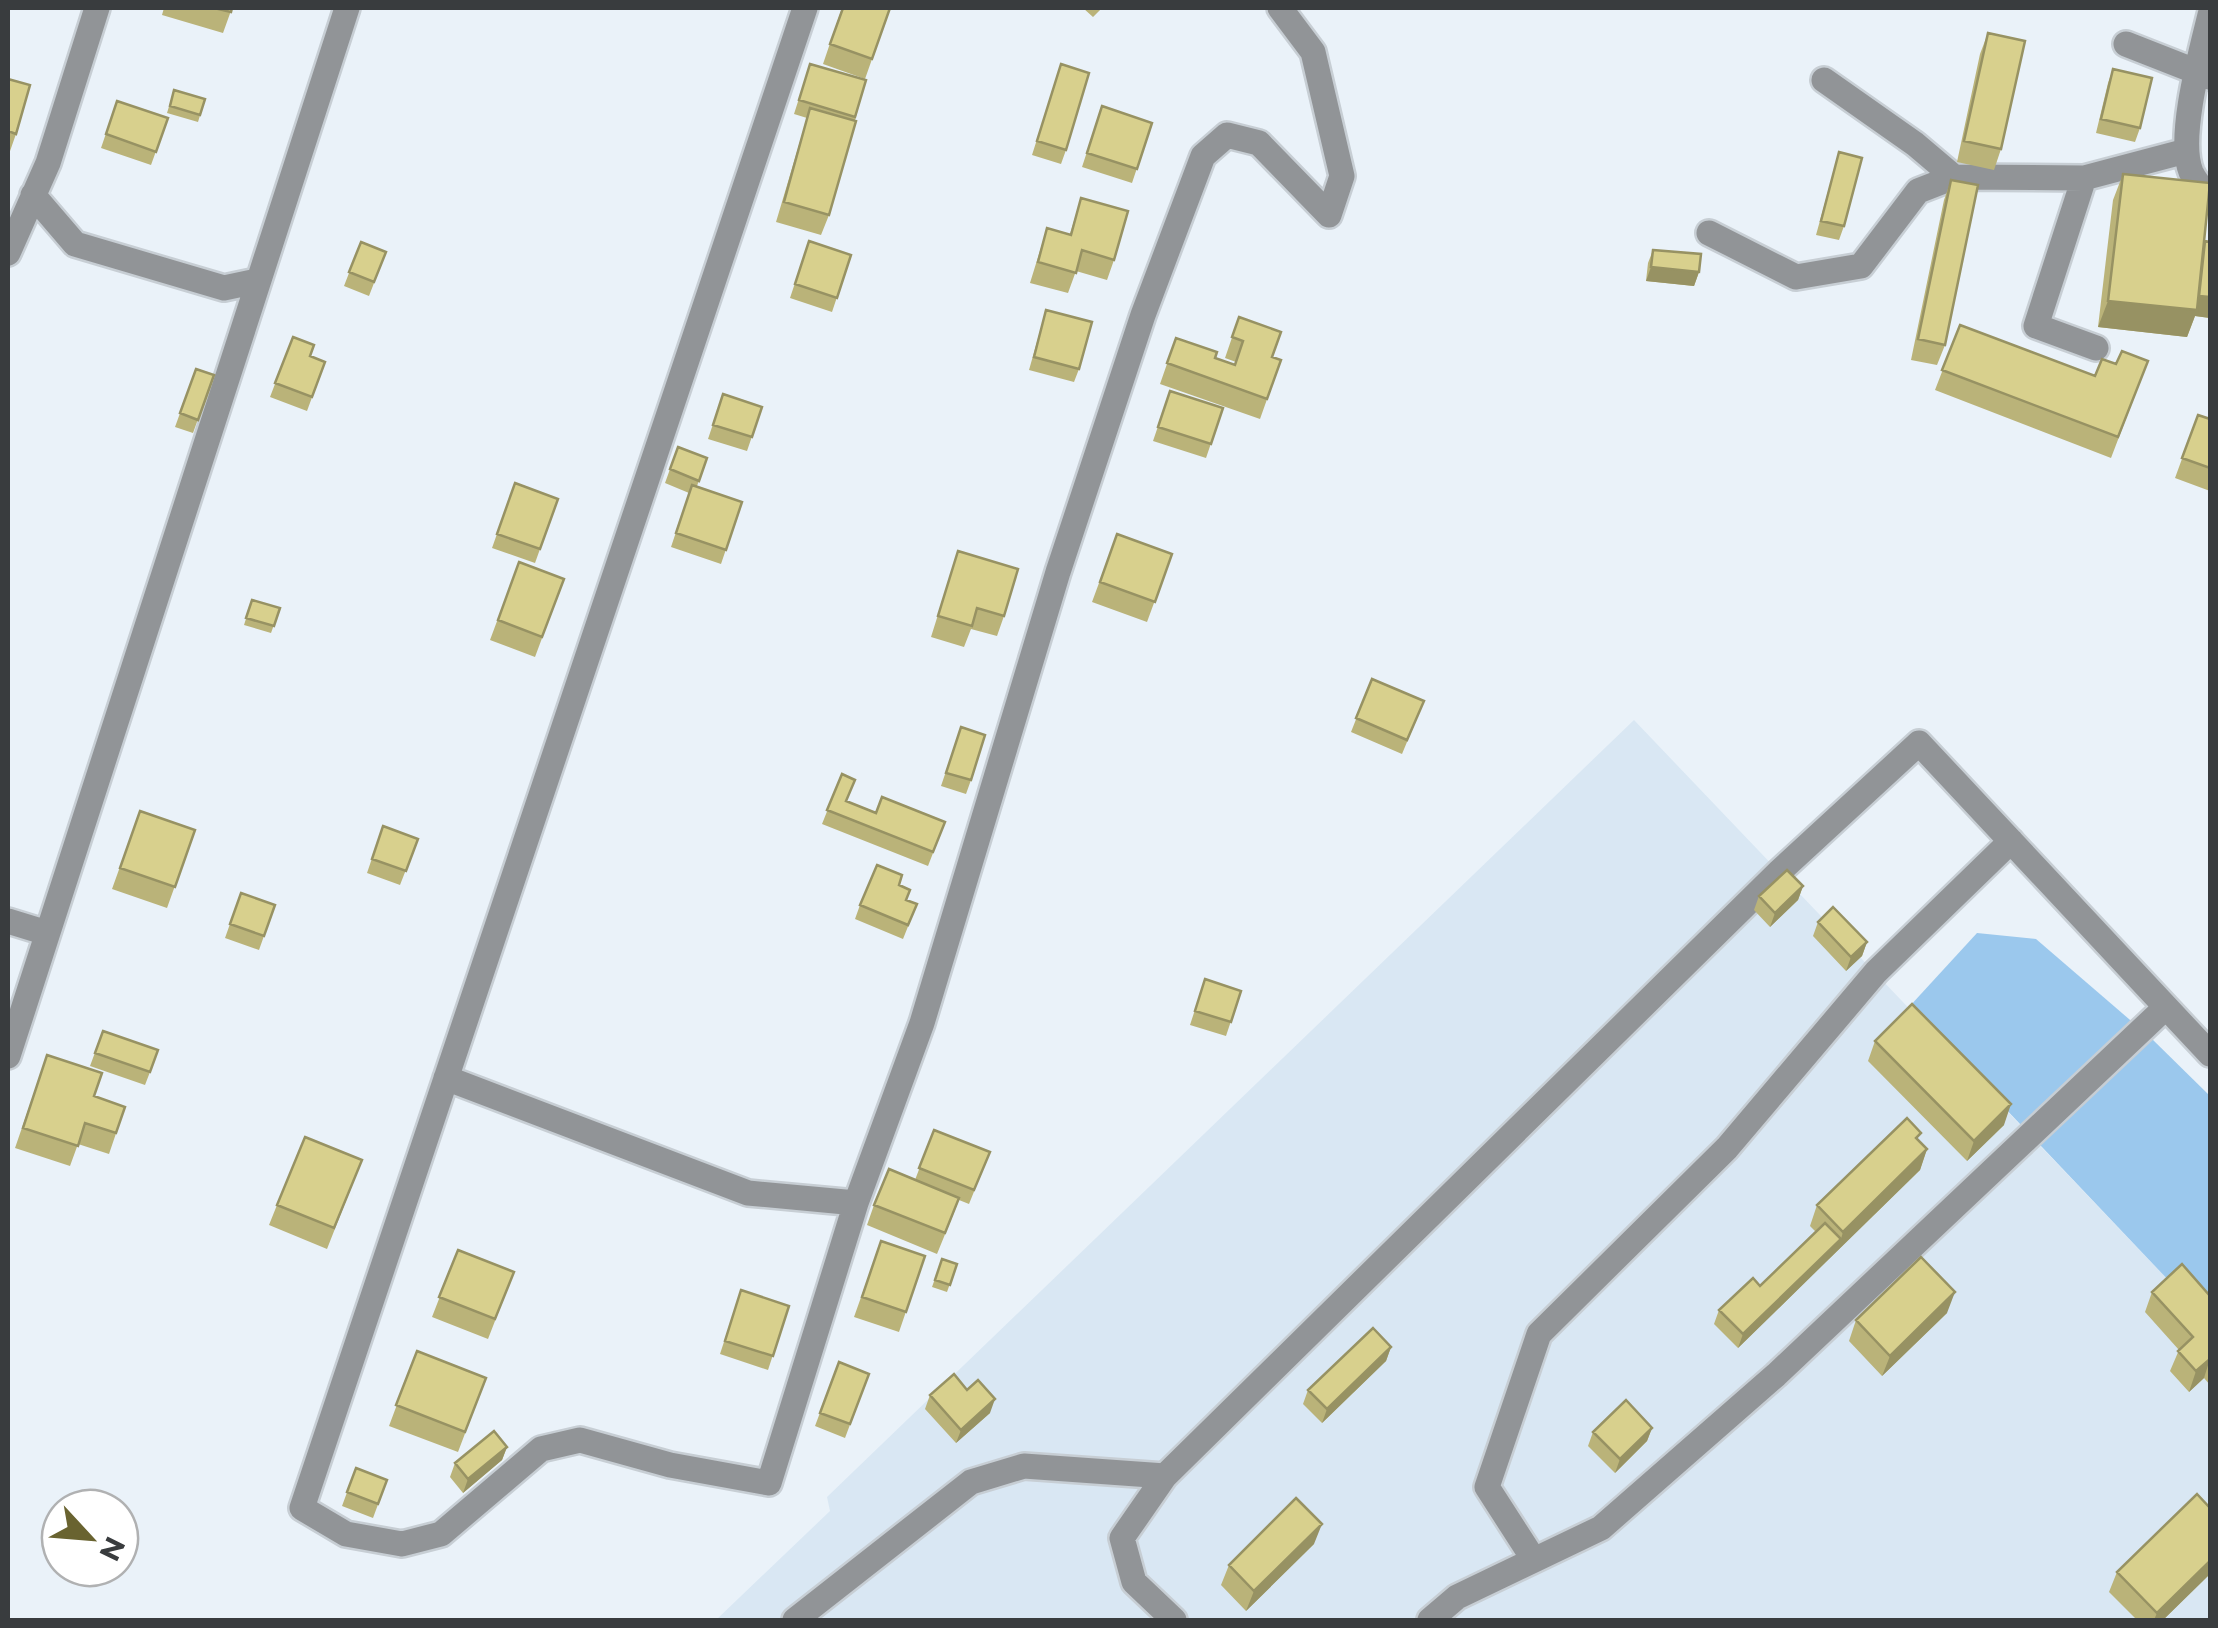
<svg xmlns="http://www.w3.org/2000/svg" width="2218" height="1628" viewBox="0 0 2218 1628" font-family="Montserrat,sans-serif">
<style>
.built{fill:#d9e7f3}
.green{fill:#9bc8ed}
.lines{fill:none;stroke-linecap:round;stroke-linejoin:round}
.minor-casing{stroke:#c7ced4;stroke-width:30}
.minor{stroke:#919497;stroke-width:25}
.wall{fill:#bab379}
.shaded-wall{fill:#979263}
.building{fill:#d8d08d;stroke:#979263;stroke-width:2.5}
</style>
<rect width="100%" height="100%" fill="#eaf2f9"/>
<path class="built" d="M 1634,720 L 2210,1324 L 2210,1620 L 716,1620 L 830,1511 L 827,1497 Z"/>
<path class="green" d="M 1977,933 L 2036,939 L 2151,1038 L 2210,1096 L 2210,1324 L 1909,1007 Z"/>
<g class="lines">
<defs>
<path id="minor" d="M 805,8 L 302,1508 L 346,1534 L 402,1544 L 441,1534 L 541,1449 L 580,1440 L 670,1465 L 769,1483 L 856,1203 L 922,1023 L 1058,572 L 1143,315 L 1203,156 L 1227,135 L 1259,143 L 1329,215 L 1342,176 L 1313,52 L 1280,8
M 2210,15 C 2201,52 2177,138 2191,172 C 2195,181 2203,190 2210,197
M 2126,44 L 2210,77
M 1824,80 L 1915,144 L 1954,177 L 2084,178 L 2186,151
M 2084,178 L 2036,326 L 2096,348
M 33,195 L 75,244 L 224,288 L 257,281
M 1709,233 L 1796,277 L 1861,266 L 1918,191 L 1954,177
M 8,253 L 48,163 L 97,8
M 8,921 L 47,933
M 8,1056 L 347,8
M 446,1078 L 748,1193 L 856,1203
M 1534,1560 L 1487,1487 L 1539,1334 L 1727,1148 L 1876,972 L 2011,841
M 795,1620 L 971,1482 L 1024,1466 L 1165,1476
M 1174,1620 L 1134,1582 L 1122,1538 L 1165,1476 L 1780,871 L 1919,743 L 2210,1054
M 1430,1620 L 1457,1597 L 1601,1528 L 1776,1375 L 2166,1007"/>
</defs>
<use href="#minor" class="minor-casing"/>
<use href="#minor" class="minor"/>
</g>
<path class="wall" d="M 164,8 L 232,8 L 223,33 L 162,15 Z
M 842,8 L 890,8 L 865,79 L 823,64 Z
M 1083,8 L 1102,8 L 1093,17 Z
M 1988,33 L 2001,149 L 1994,170 L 1957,162 L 1980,54 Z
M 810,64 L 866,80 L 829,215 L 821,235 L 776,222 L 807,118 L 794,114 Z
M 1061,64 L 1066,150 L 1061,164 L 1032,155 Z
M 2113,69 L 2140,128 L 2135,142 L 2096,133 L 2108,83 Z
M 8,79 L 16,134 L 9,154 L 8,154 Z
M 174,90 L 205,99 L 198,122 L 167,113 Z
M 117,101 L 168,118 L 151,165 L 101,148 Z
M 1102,106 L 1152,123 L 1132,183 L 1082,167 Z
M 1839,152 L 1844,226 L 1839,240 L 1816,235 Z
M 2123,174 L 2205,241 L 2210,242 L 2210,318 L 2195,316 L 2187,337 L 2098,327 L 2113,200 Z
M 1951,180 L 1945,345 L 1937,365 L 1911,360 L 1944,200 Z
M 1081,198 L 1114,260 L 1107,280 L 1076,271 L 1068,293 L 1030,283 L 1047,228 L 1070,234 Z
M 809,241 L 851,255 L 832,312 L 790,298 Z
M 361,242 L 386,252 L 369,296 L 344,286 Z
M 1653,250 L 1699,272 L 1694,286 L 1646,281 L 1648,263 Z
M 1046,310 L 1079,369 L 1074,382 L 1029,370 Z
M 1239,317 L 1272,357 L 1281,360 L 1260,419 L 1160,384 L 1176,338 L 1215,358 L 1235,365 L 1236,362 L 1225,358 Z
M 1960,325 L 2095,376 L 2148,361 L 2111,458 L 1935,390 Z
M 293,337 L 310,356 L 325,362 L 307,411 L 270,397 Z
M 196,369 L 214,375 L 193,433 L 175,427 Z
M 1170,391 L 1223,408 L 1206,458 L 1153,441 Z
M 723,394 L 762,407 L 747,451 L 708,439 Z
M 2198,415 L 2210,419 L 2210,491 L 2175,478 Z
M 678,447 L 707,458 L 697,486 L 742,502 L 721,564 L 671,547 L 689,493 L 665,483 Z
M 515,483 L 558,499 L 535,563 L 492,548 Z
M 1117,534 L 1172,554 L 1147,622 L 1092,602 Z
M 958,551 L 1004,616 L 997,636 L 971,629 L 964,647 L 931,637 Z
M 519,562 L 564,579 L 535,657 L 490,640 Z
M 252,600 L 280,608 L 271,633 L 244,625 Z
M 1372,679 L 1424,701 L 1402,754 L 1351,732 Z
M 961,727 L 971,780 L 966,794 L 941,786 Z
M 842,774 L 847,801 L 876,813 L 945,822 L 928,866 L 822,824 Z
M 140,811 L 195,830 L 167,908 L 112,889 Z
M 383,826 L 418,839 L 400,885 L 367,873 Z
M 899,885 L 906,900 L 917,904 L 903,939 L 855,919 L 860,905 Z
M 1803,886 L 1798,900 L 1770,927 L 1754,910 L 1759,896 Z
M 241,893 L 275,905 L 259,950 L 225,938 Z
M 1818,922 L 1867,942 L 1862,956 L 1846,971 L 1813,936 Z
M 1205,979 L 1241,991 L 1226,1036 L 1190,1025 Z
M 103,1031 L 150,1072 L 145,1085 L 90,1066 Z
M 1875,1041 L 2004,1125 L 1967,1161 L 1868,1061 Z
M 47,1055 L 94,1096 L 125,1107 L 109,1154 L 78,1144 L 70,1166 L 15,1148 Z
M 934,1130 L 990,1152 L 969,1204 L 959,1200 L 937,1254 L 867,1225 L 874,1205 L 915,1180 Z
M 1919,1140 L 1927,1149 L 1920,1170 L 1738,1348 L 1714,1324 L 1719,1310 L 1760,1286 L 1816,1232 L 1810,1226 L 1817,1205 Z
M 362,1160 L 327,1249 L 269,1225 L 277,1205 Z
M 881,1241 L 925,1256 L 899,1332 L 854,1317 Z
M 458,1250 L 514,1272 L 488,1339 L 432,1317 Z
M 942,1259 L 957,1264 L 947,1292 L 932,1287 Z
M 741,1290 L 789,1306 L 768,1370 L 720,1354 Z
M 2152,1292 L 2210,1296 L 2210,1385 L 2204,1378 L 2189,1392 L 2170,1371 L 2179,1350 L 2145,1312 Z
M 1947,1313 L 1882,1376 L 1849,1341 L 1856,1320 Z
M 1391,1347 L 1386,1361 L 1322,1423 L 1303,1404 L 1308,1390 Z
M 417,1351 L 486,1378 L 458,1452 L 389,1426 Z
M 839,1362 L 869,1374 L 845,1438 L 815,1426 Z
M 930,1395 L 990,1413 L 956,1443 L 925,1409 Z
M 1652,1428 L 1647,1441 L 1615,1473 L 1588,1446 L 1593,1432 Z
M 507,1447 L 502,1460 L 463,1493 L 450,1477 L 455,1463 Z
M 356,1468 L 387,1480 L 373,1518 L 342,1506 Z
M 1314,1544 L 1246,1611 L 1221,1585 L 1229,1565 Z
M 2117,1572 L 2210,1574 L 2163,1620 L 2137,1620 L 2109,1592 Z"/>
<path class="shaded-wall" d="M 1651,267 L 1699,272 L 1694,286 L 1646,281 Z
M 2197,295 L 2210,297 L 2210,318 L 2195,316 L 2187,337 L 2098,327 L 2108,301 Z
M 1803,886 L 1798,900 L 1770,927 L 1775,913 Z
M 1867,942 L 1862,956 L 1846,971 L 1851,957 Z
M 2011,1104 L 2004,1125 L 1967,1161 L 1974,1141 Z
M 1927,1149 L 1920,1170 L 1738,1348 L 1743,1334 L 1841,1239 L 1843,1232 Z
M 1955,1292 L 1947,1313 L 1882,1376 L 1890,1356 Z
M 1391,1347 L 1386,1361 L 1322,1423 L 1327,1409 Z
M 2210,1359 L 2204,1378 L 2189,1392 L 2196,1371 Z
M 995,1399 L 990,1413 L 956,1443 L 961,1430 Z
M 1652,1428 L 1647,1441 L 1615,1473 L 1620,1459 Z
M 507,1447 L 502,1460 L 463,1493 L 468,1479 Z
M 1322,1524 L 1314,1544 L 1246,1611 L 1254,1591 Z
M 2210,1561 L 2210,1574 L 2163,1620 L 2154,1620 L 2157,1613 Z"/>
<path class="building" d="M 214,8 L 232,8 L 231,12 Z
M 843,8 L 890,8 L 872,59 L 830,44 Z
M 1988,33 L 2025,41 L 2001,149 L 1964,141 Z
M 810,64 L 866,80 L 855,117 L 799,100 Z
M 1061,64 L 1089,73 L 1066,150 L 1037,141 Z
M 2113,69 L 2152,78 L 2140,128 L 2101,119 Z
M 8,79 L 30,85 L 16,134 L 8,131 Z
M 174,90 L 205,99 L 200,115 L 170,106 Z
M 117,101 L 168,118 L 156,152 L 106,134 Z
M 1102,106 L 1152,123 L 1137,169 L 1087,153 Z
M 810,108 L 856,121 L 829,215 L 784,202 Z
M 1839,152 L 1862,158 L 1844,226 L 1821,221 Z
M 2123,174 L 2210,183 L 2197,310 L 2108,301 Z
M 1951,180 L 1978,185 L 1945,345 L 1918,339 Z
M 1081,198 L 1128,211 L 1114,260 L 1082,250 L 1076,273 L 1038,262 L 1047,228 L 1071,235 Z
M 809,241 L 851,255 L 837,298 L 795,284 Z
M 2205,241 L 2210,242 L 2210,297 L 2199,296 Z
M 361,242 L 386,252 L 374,282 L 349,272 Z
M 1653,250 L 1701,254 L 1699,272 L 1651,267 Z
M 1046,310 L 1092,322 L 1079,369 L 1034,357 Z
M 1239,317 L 1281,332 L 1272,357 L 1281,360 L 1267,399 L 1167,363 L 1176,338 L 1217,352 L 1215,358 L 1235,365 L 1243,341 L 1232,337 Z
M 1960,325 L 2095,376 L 2102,359 L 2116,364 L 2122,351 L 2148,361 L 2118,437 L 1942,370 Z
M 293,337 L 314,345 L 310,356 L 325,362 L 312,397 L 275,383 Z
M 196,369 L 214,375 L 198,420 L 180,413 Z
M 1170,391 L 1223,408 L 1211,444 L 1158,427 Z
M 723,394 L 762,407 L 752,437 L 713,425 Z
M 2198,415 L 2210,419 L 2210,468 L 2182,458 Z
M 678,447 L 707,458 L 699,481 L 670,469 Z
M 515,483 L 558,499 L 540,549 L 497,534 Z
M 692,485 L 742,502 L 726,550 L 676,533 Z
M 1117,534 L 1172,554 L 1155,602 L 1100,582 Z
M 958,551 L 1018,569 L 1004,616 L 977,608 L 972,626 L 938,616 Z
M 519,562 L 564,579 L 542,637 L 498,620 Z
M 252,600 L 280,608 L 274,626 L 246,618 Z
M 1372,679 L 1424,701 L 1407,740 L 1356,718 Z
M 961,727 L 985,735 L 971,780 L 946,773 Z
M 842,774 L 855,780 L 846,801 L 876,813 L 882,797 L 945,822 L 933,852 L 827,810 Z
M 140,811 L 195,830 L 175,887 L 120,868 Z
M 383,826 L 418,839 L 406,871 L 372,859 Z
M 877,865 L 902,875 L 899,885 L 910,890 L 906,900 L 917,904 L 908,925 L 860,905 Z
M 1787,870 L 1803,886 L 1775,913 L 1759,896 Z
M 241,893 L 275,905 L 264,936 L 230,924 Z
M 1833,907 L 1867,942 L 1851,957 L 1818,922 Z
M 1205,979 L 1241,991 L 1231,1022 L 1195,1011 Z
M 1912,1004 L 2011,1104 L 1974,1141 L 1875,1041 Z
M 103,1031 L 158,1050 L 150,1072 L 95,1053 Z
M 47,1055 L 102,1073 L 94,1096 L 125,1107 L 116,1133 L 85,1123 L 78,1146 L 23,1128 Z
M 1907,1118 L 1921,1133 L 1916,1138 L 1927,1149 L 1843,1232 L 1817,1205 Z
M 934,1130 L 990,1152 L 974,1190 L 919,1168 Z
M 305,1137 L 362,1160 L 334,1228 L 277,1205 Z
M 889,1169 L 959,1198 L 945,1233 L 874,1205 Z
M 1825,1223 L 1841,1239 L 1743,1334 L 1719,1310 L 1753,1278 L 1760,1286 Z
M 881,1241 L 925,1256 L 906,1312 L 862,1297 Z
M 458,1250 L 514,1272 L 495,1319 L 439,1297 Z
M 1921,1257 L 1955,1292 L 1890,1356 L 1856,1320 Z
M 942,1259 L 957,1264 L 950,1285 L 935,1280 Z
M 2182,1264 L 2210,1296 L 2210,1359 L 2196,1371 L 2178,1351 L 2193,1337 L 2152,1292 Z
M 741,1290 L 789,1306 L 773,1356 L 725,1341 Z
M 1373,1328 L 1391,1347 L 1327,1409 L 1308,1390 Z
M 417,1351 L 486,1378 L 465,1432 L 396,1405 Z
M 839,1362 L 869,1374 L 850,1424 L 820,1413 Z
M 954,1374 L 967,1390 L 978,1380 L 995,1399 L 961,1430 L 930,1395 Z
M 1626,1400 L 1652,1428 L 1620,1459 L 1593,1432 Z
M 494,1431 L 507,1447 L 468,1479 L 455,1463 Z
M 356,1468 L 387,1480 L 378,1504 L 347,1492 Z
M 2197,1494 L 2210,1508 L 2210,1561 L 2157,1613 L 2117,1572 Z
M 1296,1498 L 1322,1524 L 1254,1591 L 1229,1565 Z"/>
<rect width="2218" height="1628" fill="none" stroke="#393c3e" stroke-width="20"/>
<g transform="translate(90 1538) rotate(116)"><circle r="48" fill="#ffffff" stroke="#b0b1b2" stroke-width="2.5"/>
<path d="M0-8L18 38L0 25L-18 38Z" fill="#696330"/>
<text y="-15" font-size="28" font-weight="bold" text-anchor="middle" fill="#393c3e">N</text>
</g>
</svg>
